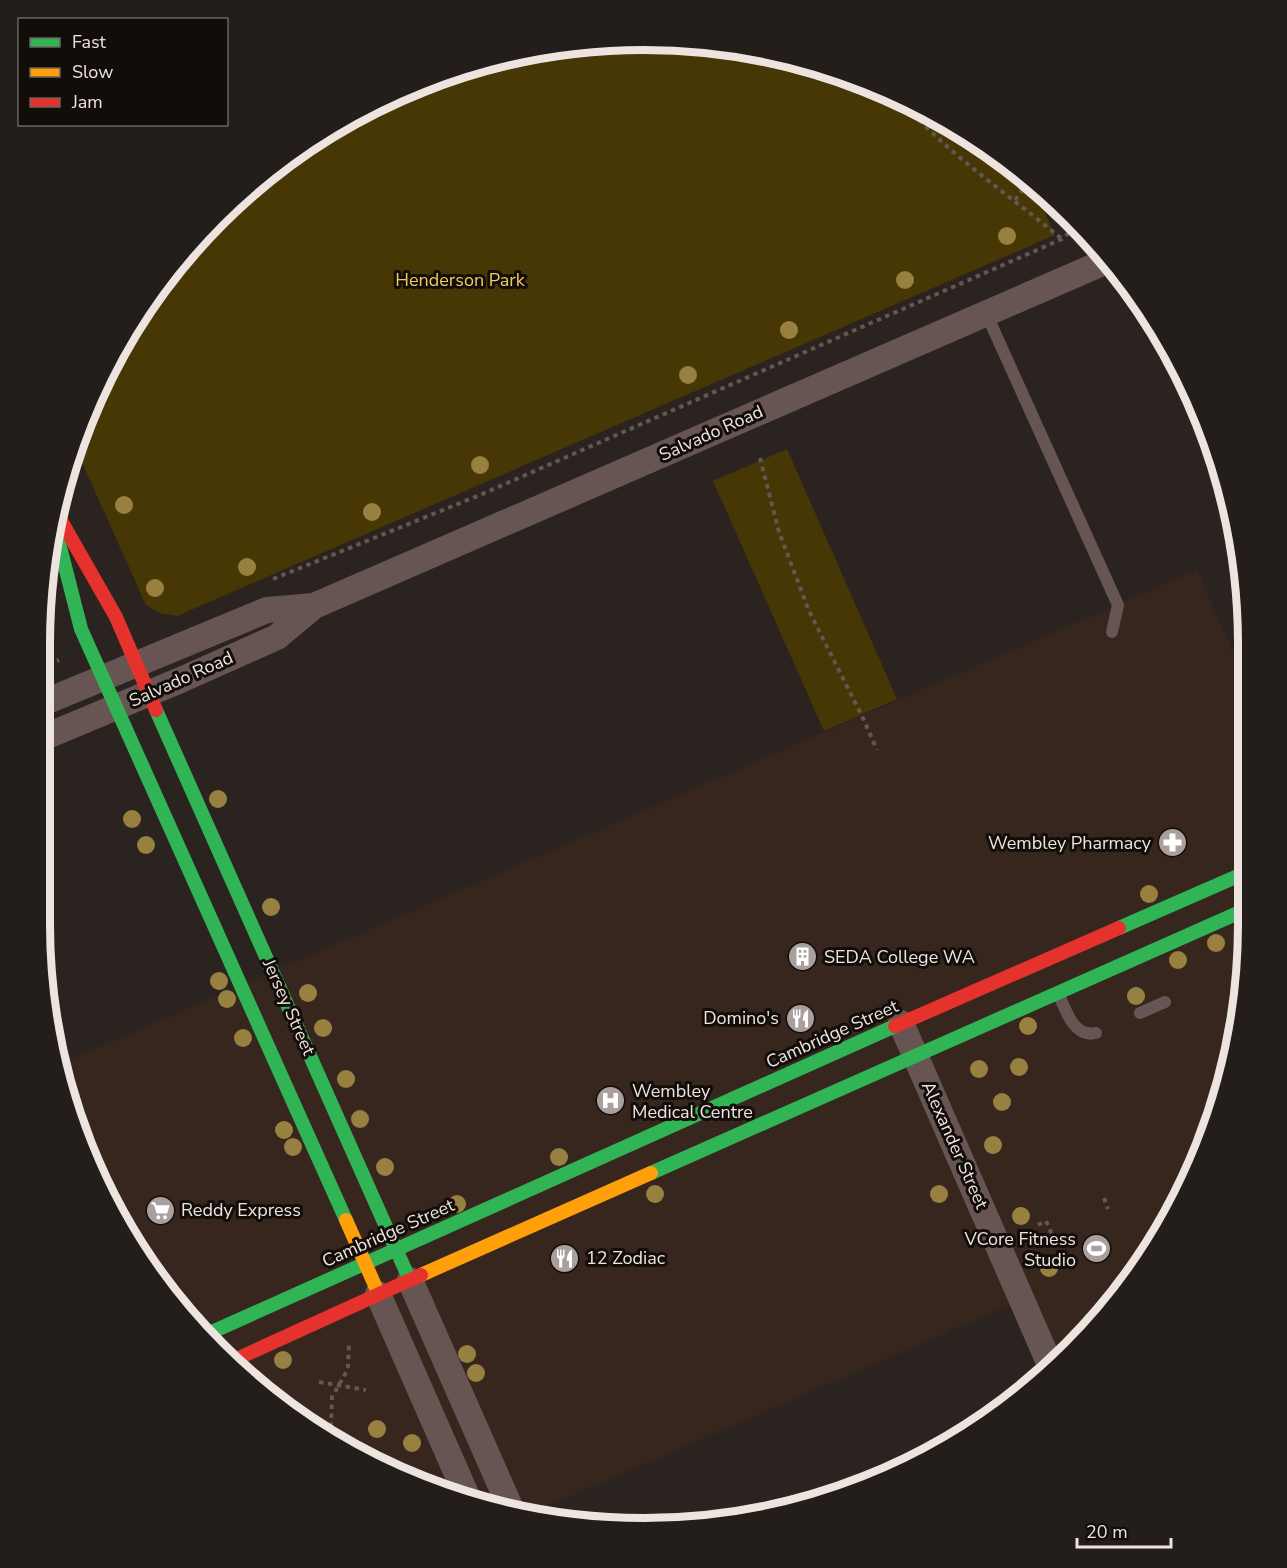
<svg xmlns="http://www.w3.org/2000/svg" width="1287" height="1568" viewBox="0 0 1287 1568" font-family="'Nunito Sans',sans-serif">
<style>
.built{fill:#37261d}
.green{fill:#463704}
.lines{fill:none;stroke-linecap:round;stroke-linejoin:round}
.path{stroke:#635755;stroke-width:4;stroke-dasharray:4.5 4.5;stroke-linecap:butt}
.lane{stroke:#675554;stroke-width:12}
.street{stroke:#675554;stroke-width:26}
.fast{stroke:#30b455;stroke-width:14}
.slow{stroke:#ff9f0a;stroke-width:14}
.jam{stroke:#e5322d;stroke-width:14}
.tree{fill:#978040}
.labels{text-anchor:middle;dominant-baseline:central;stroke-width:6;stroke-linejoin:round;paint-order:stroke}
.park-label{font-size:18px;fill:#f0cc5a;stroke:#130d0a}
.street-label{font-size:18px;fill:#ede4e0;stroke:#130d0a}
.poi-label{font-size:18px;fill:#ede4e0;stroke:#130d0a;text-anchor:start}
.rim{fill:none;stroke:#ede4e0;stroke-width:8}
</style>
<rect width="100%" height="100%" fill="#2b2320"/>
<path class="built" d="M 1197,570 L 1247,684 L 1247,964 L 1227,1081 L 1185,1192 L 1098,1323 L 1050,1368 L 1020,1301 L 532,1513 L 449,1497 L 308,1427 L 189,1323 L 120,1226 L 60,1081 L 58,1065 Z"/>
<path class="green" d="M 604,40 L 723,44 L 838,71 L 946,120 L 1030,180 L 1055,235 L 177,616 L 159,613 L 146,605 L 75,447 L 85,412 L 141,308 L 216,216 L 307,141 L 376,101 L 487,60 Z
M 787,449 L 897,699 L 824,731 L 713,481 Z"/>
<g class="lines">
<path class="path" d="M 901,100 C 947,154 1008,194 1062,239
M 1015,200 L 1030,180
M 760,458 L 779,532 L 809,611 L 862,716 L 877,750
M 273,579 L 480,495 L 1062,239 L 1071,231 L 1078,228
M 40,667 L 59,660
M 1104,1198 L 1108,1209
M 1038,1225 L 1046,1221 L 1054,1239
M 319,1382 L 366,1390
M 331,1427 L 332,1397 L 348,1369 L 349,1342"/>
<path class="lane" d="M 986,313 L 1118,605 L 1112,632
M 1059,995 C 1066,1011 1074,1038 1096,1033
M 1140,1013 L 1165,1002"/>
<path class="street" d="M 40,704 L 267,610 L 314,606
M 40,739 L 183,679 L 277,637 L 314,606 L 1109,260
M 901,1023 L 1051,1367
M 410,1280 L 511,1509
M 378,1294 L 469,1501"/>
<path class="fast" d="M 57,535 L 81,629 L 346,1220
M 156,710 L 408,1276
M 1119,928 L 1247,872
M 651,1173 L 1247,909
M 203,1336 L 895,1026"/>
<path class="slow" d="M 346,1220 L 377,1290
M 421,1275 L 651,1173"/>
<path class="jam" d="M 55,510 L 116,617 L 156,710
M 895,1026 L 1119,928
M 232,1361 L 421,1275"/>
</g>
<g class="tree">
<circle cx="1007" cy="236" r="9"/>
<circle cx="905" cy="280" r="9"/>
<circle cx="789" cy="330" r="9"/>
<circle cx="688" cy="375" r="9"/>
<circle cx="480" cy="465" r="9"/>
<circle cx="124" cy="505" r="9"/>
<circle cx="372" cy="512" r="9"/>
<circle cx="247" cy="567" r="9"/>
<circle cx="155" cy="588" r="9"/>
<circle cx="218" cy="799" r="9"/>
<circle cx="132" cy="819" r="9"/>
<circle cx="146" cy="845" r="9"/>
<circle cx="1149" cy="894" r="9"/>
<circle cx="271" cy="907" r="9"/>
<circle cx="1216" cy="943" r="9"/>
<circle cx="1178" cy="960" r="9"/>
<circle cx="219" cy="981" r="9"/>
<circle cx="308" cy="993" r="9"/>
<circle cx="1136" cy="996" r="9"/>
<circle cx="227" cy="999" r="9"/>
<circle cx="1028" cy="1026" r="9"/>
<circle cx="323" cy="1028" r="9"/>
<circle cx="243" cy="1038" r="9"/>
<circle cx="1019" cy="1067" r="9"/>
<circle cx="979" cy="1069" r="9"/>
<circle cx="346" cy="1079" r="9"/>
<circle cx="1002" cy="1102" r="9"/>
<circle cx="360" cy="1119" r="9"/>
<circle cx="284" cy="1130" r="9"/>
<circle cx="993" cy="1145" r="9"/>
<circle cx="293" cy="1147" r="9"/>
<circle cx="559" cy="1157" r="9"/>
<circle cx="385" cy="1167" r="9"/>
<circle cx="655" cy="1194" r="9"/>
<circle cx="939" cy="1194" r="9"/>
<circle cx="457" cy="1204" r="9"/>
<circle cx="1021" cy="1216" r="9"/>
<circle cx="1049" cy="1268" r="9"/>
<circle cx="467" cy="1354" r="9"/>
<circle cx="283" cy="1360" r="9"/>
<circle cx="476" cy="1373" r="9"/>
<circle cx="377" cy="1429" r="9"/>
<circle cx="412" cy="1443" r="9"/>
</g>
<defs>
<symbol id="pharmacy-disc" viewBox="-11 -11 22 22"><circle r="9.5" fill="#a9a09d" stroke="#130d0a"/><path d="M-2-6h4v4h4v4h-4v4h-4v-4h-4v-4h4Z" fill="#fff"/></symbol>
<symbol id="building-disc" viewBox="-11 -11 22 22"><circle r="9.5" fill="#a9a09d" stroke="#130d0a"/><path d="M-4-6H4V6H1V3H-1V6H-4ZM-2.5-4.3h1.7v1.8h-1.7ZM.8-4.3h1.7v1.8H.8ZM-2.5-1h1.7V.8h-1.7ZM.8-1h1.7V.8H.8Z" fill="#fff"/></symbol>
<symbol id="restaurant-disc" viewBox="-11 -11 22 22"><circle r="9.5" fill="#a9a09d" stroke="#130d0a"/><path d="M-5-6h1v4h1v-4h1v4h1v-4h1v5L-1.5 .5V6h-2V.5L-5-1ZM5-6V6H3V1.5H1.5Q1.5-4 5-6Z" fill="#fff"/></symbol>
<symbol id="hospital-disc" viewBox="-11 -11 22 22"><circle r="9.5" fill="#a9a09d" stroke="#130d0a"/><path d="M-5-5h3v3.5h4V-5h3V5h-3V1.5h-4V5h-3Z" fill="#fff"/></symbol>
<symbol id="supermarket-disc" viewBox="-11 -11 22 22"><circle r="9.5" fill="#a9a09d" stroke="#130d0a"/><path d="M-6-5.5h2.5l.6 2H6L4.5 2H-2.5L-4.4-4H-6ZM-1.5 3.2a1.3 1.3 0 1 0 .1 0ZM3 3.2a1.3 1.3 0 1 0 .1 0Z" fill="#fff"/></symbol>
<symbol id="stadium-disc" viewBox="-11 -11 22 22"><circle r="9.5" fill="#a9a09d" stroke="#130d0a"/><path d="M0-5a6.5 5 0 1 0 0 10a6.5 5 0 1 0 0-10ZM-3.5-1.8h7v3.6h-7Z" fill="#fff"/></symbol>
</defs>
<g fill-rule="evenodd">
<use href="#pharmacy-disc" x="1156" y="826" width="33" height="33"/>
<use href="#building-disc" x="786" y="940" width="33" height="33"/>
<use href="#restaurant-disc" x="784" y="1002" width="33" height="33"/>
<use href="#hospital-disc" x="594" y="1084" width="33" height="33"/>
<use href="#supermarket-disc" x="144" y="1194" width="33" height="33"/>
<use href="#stadium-disc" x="1080" y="1232" width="33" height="33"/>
<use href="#restaurant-disc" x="548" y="1242" width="33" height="33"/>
</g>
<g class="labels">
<g class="park-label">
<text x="460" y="280">Henderson Park</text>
</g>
<g class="street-label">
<text transform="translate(711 433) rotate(-24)">Salvado Road</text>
<text transform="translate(181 679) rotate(-24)">Salvado Road</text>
<text transform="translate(289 1007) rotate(66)">Jersey Street</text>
<text transform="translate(832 1034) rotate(-24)">Cambridge Street</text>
<text transform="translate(955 1145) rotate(66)">Alexander Street</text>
<text transform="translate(388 1233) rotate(-24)">Cambridge Street</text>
</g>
<g class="poi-label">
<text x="1151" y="843" text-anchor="end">Wembley Pharmacy</text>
<text x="824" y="957">SEDA College WA</text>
<text x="779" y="1018" text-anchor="end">Domino's</text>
<text x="632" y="1091">Wembley<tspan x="632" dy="21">Medical Centre</tspan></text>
<text x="181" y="1210">Reddy Express</text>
<text x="1076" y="1239" text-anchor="end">VCore Fitness<tspan x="1076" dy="21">Studio</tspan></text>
<text x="586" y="1258">12 Zodiac</text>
</g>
</g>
<path d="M0 0H1287V1568H0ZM644 50H644A594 594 0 0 1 1238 644V924A594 594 0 0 1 644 1518H644A594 594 0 0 1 50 924V644A594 594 0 0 1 644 50Z" fill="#241e1b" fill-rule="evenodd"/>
<path class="rim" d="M644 50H644A594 594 0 0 1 1238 644V924A594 594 0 0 1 644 1518H644A594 594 0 0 1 50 924V644A594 594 0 0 1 644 50Z"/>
<rect x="18" y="18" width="210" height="108" fill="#130d0a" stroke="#6a6360" stroke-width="1.5"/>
<rect x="30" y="38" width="30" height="9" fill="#30b455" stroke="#6a6360" stroke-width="1.5"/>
<text x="72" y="48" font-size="18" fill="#ede4e0">Fast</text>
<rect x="30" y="68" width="30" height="9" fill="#ff9f0a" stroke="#6a6360" stroke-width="1.5"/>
<text x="72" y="78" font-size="18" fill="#ede4e0">Slow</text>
<rect x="30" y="98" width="30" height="9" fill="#e5322d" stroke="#6a6360" stroke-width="1.5"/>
<text x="72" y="108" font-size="18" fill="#ede4e0">Jam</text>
<path d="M1077 1538v9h94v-9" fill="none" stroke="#ede4e0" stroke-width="3"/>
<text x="1086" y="1538" font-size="18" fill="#ede4e0" stroke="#130d0a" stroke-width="4.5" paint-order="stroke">20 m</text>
</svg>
